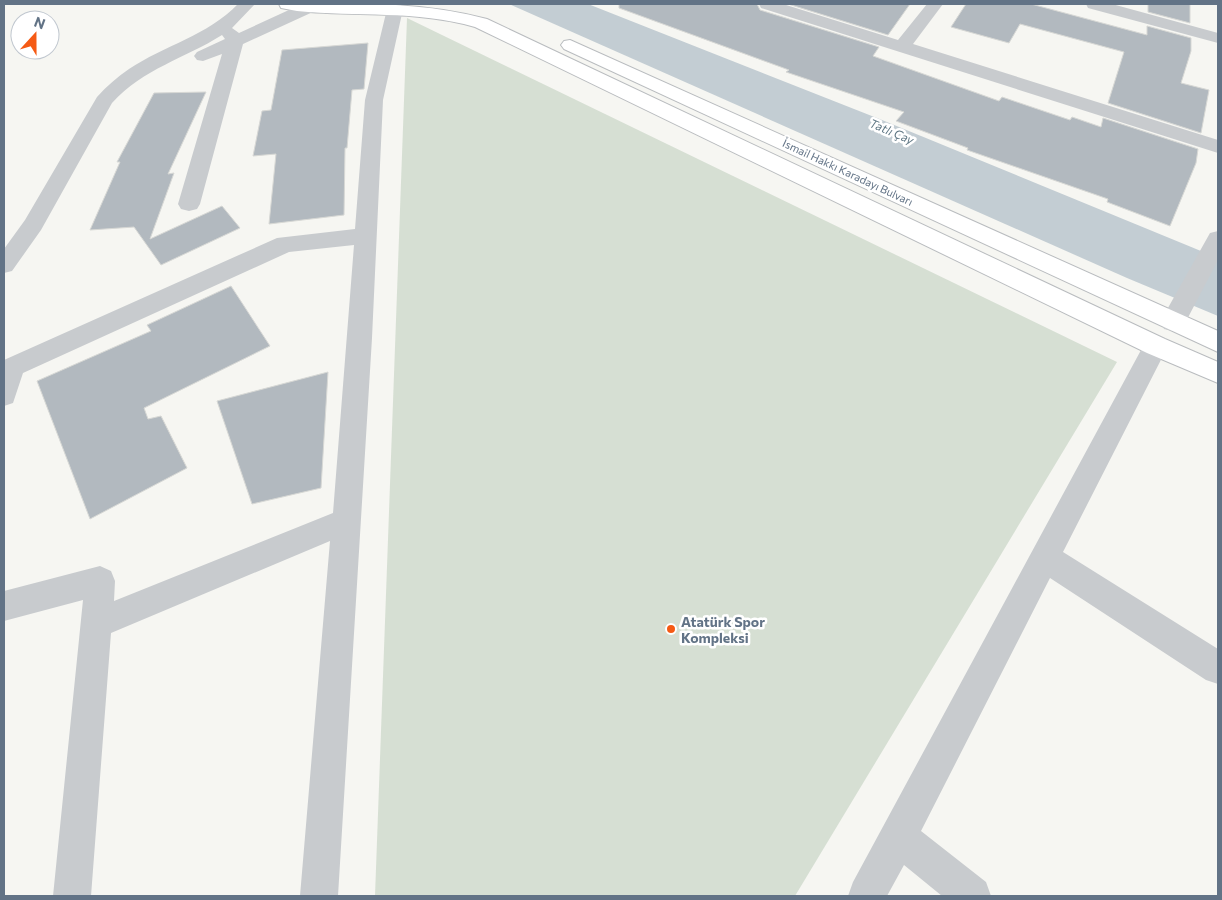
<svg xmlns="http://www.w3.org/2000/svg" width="1222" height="900" viewBox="0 0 1222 900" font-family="Commissioner,sans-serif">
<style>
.green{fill:#d6dfd3}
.water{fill:#c3cdd3}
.building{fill:#b2b9bf;stroke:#d7d8d5}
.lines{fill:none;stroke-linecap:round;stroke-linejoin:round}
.highway-casing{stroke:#b9bcbf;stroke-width:2}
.minor{fill:#c8cbce;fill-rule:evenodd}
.highway{fill:#fff;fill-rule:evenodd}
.poi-dot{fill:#f55a14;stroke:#fff;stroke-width:2}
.labels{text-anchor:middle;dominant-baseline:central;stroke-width:5;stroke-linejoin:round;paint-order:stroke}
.far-street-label{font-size:11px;fill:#627386;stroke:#fff}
.far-water-label{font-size:12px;font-style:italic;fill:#5e7683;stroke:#fff}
.poi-label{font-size:14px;font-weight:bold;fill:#627386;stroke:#fff;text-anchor:start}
</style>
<rect width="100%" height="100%" fill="#f6f6f2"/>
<path class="green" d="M 407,18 L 1117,362 L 795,896 L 375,896 Z"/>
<path class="water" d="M 509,4 L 588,4 L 882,120 L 1218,258 L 1218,316 L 1127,278 Z"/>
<path class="building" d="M 619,4 L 757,4 L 760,10 L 879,47 L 873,56 L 999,101 L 1002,97 L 1070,120 L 1072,117 L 1101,127 L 1103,118 L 1198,149 L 1196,163 L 1170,226 L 1107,202 L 1108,199 L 967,150 L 968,148 L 896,121 L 904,112 L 786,72 L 789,70 L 619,8 Z
M 788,4 L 910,4 L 888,35 Z
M 966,4 L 1031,4 L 1147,35 L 1147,26 L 1191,38 L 1191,51 L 1181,83 L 1209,90 L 1201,133 L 1108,103 L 1124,52 L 1020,24 L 1009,43 L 951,27 Z
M 1148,4 L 1190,4 L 1190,23 L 1148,12 Z
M 368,43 L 364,89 L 352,90 L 347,148 L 345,148 L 344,215 L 269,224 L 276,154 L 253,156 L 262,111 L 271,110 L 282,50 Z
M 206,92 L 168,174 L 174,173 L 150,239 L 222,206 L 240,228 L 161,265 L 134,227 L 90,230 L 120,162 L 117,162 L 154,93 Z
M 231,286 L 270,346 L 144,408 L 148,419 L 161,416 L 187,468 L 90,519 L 37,381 L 151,331 L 147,325 Z
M 328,372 L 321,488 L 252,504 L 217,401 Z"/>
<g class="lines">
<defs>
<path id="highway" d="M 279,4 C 350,4 417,0 487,19 L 1165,339 L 1218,362 L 1218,383 L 1147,353 L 475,27 C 416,10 357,17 297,11 L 281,8 Z
M 570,40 L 1218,331 L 1218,352 L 564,49 L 561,45 L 564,41 Z"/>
</defs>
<use href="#highway" class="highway-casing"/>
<path class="minor" d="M 238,4 L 255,4 L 232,28 L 239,33 L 302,4 L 315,4 L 317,7 L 315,11 L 243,44 L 200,204 L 197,209 L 189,211 L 181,209 L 178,204 L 222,54 L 203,61 L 197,60 L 194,56 L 197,52 L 225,39 L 222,35 C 184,59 144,68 112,103 L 41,230 L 12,271 L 4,273 L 4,249 L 25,220 L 97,97 C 107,86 117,77 129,69 C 165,45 207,36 238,4 Z
M 395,4 L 401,5 L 403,9 L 383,100 L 372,338 L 338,896 L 300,896 L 330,541 L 111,633 L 91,896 L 53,896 L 83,600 L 4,621 L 4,591 L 100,566 L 111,571 L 115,581 L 114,601 L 333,513 L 354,245 L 289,252 L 23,373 L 13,403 L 4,406 L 4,360 L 277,238 L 355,229 L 365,100 L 387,9 L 389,5 Z
M 759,4 L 783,4 L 898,40 L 927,4 L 943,4 L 913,44 L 1218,140 L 1218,153 L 761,8 Z
M 1086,4 L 1112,4 L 1218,33 L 1218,43 L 1088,8 Z
M 1218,231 L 1218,260 L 1182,329 L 1173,331 L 1164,329 L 1161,322 L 1164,315 L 1210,233 Z
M 1156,336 L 1165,339 L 1168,346 L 1063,552 L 1218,649 L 1218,684 L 1206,680 L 1050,578 L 921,831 L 986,882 L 991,896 L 942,896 L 904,865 L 887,896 L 848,896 L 853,882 L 1147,339 Z"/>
<use href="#highway" class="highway"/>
</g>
<circle class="poi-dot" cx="671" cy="629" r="5"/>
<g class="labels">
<g class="far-street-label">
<text transform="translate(848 172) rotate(25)">İsmail Hakkı Karadayı Bulvarı</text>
</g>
<g class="far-water-label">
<text transform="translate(892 131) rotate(23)">Tatlı Çay</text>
</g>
<g class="poi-label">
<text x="681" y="621">Atatürk Spor<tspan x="681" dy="16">Kompleksi</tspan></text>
</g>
</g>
<rect width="1222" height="900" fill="none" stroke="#627386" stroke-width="10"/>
<g transform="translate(35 35) rotate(21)"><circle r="24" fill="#ffffff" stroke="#c0c7cf"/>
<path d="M0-4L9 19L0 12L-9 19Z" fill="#f55a14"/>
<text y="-8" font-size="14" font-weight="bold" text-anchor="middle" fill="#627386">N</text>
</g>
</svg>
